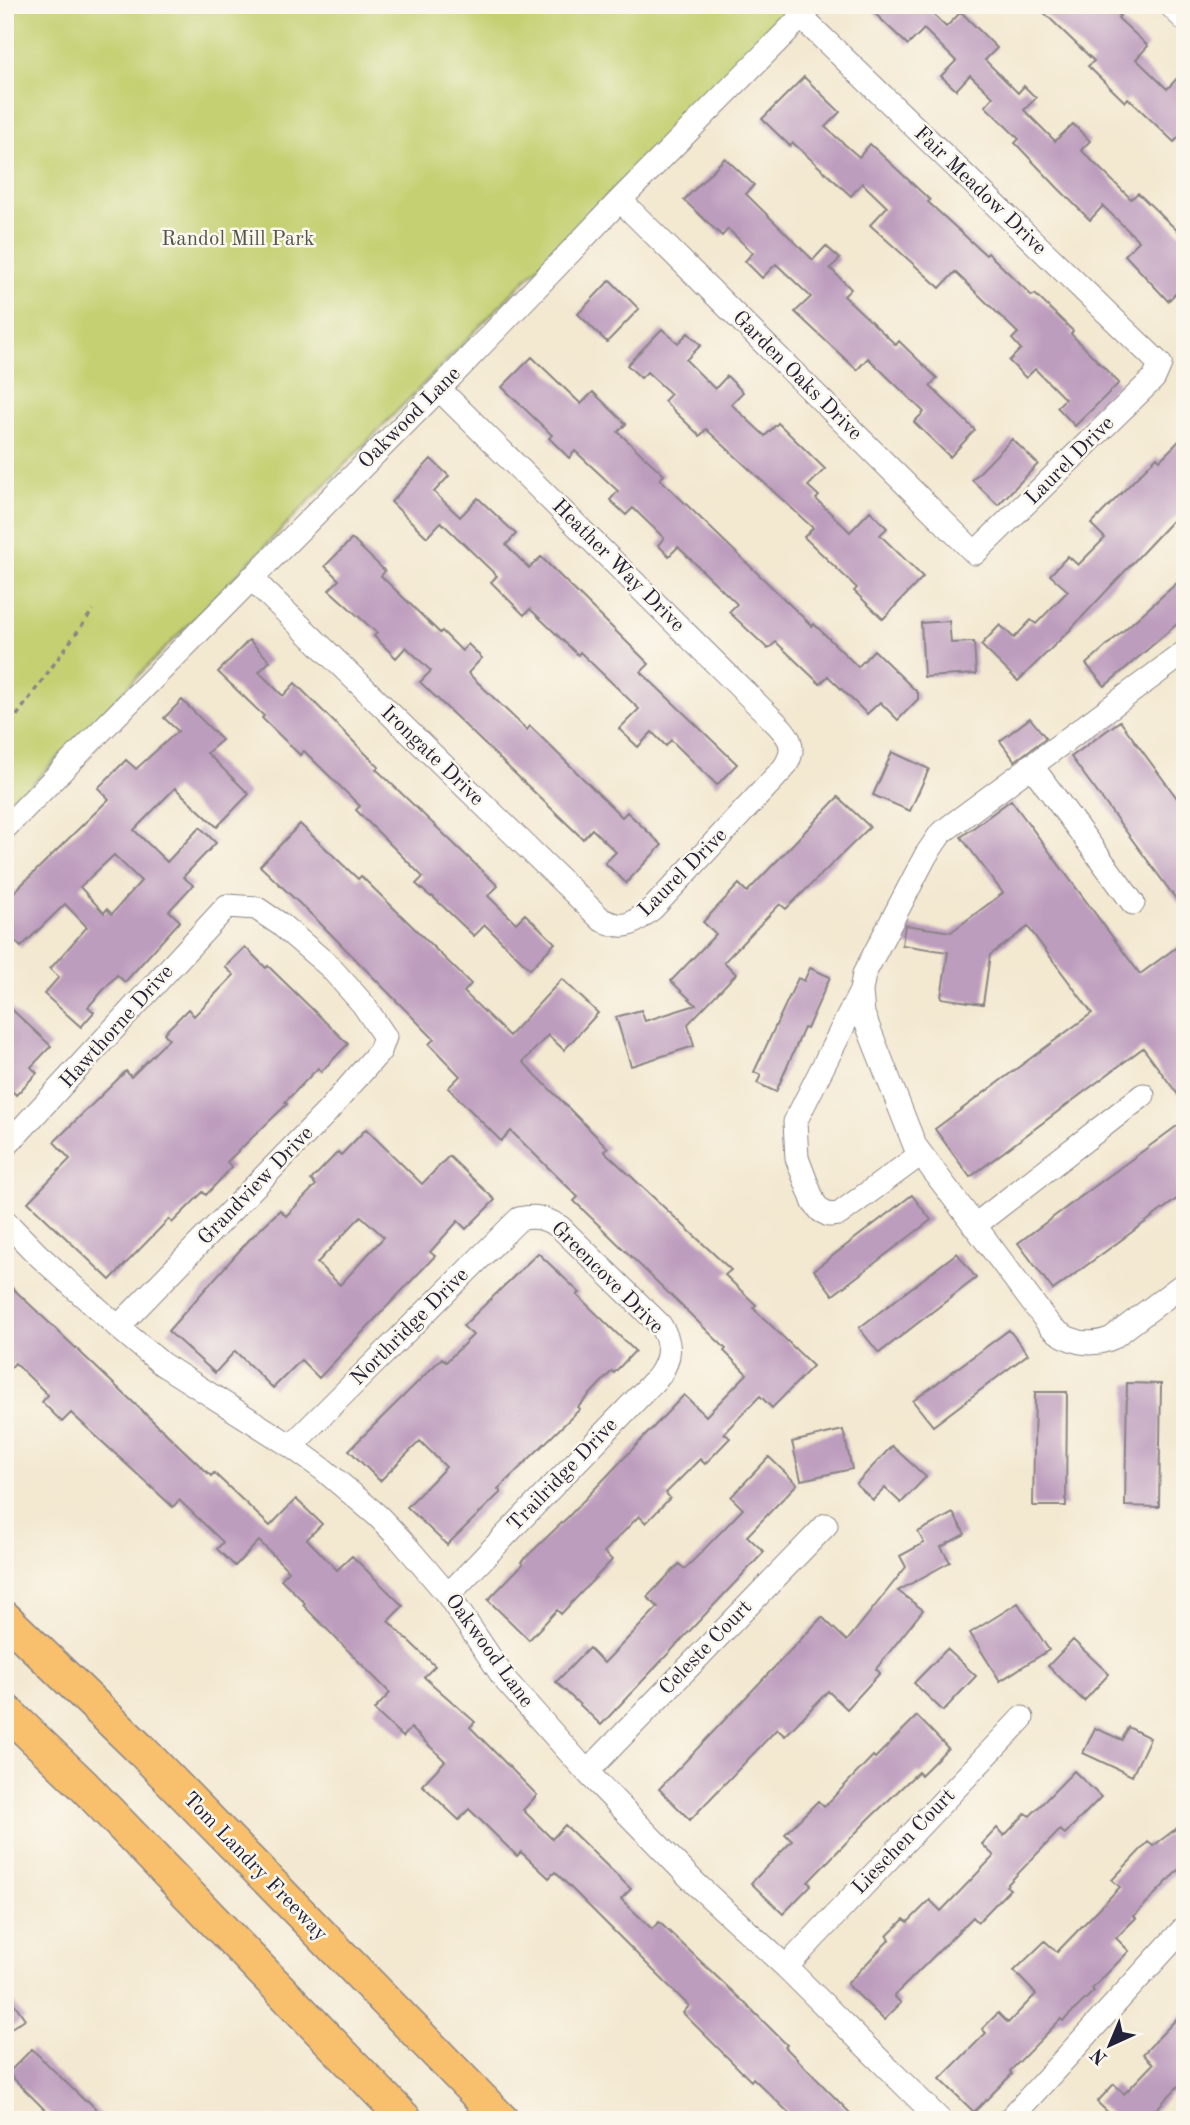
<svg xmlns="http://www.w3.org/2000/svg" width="1190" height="2125" viewBox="0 0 1190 2125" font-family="'Old Standard TT',serif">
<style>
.green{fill:#c4d072;stroke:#737956;stroke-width:2}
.building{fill:#bd9dbe;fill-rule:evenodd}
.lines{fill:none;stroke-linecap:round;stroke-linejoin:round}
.minor-casing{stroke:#8a8586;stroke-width:25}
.highway-casing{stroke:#8a8586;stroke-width:36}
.path{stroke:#8a8586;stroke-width:3.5;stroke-dasharray:5 5;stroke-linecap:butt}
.minor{stroke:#fff;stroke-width:23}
.highway{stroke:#f8bf6c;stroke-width:33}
.labels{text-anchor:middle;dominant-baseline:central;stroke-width:5;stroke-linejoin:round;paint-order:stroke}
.street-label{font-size:21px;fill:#22223b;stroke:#fbf7ec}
.park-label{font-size:21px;fill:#53564c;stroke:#fbf7ec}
</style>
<rect width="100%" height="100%" fill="#fbf7ec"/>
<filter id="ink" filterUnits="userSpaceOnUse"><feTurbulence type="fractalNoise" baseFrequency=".0143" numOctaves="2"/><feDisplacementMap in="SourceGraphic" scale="14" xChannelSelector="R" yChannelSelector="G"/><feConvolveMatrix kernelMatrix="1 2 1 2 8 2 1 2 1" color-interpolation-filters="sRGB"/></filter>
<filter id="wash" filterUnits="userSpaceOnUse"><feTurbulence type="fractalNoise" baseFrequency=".00686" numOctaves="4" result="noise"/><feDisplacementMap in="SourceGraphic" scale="28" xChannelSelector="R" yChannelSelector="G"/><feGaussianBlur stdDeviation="1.57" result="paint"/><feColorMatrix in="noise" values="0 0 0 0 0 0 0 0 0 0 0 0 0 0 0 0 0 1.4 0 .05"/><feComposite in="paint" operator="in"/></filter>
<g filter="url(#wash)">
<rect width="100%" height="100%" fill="#f3e8d0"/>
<path class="green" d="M 5,5 L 794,5 L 5,812 Z"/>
<g id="blocks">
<path class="building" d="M 866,5 L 923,5 L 946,27 L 961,12 L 997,48 L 985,60 L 1018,93 L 1024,86 L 1036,98 L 1024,110 L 1055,141 L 1073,124 L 1090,141 L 1081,150 L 1131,199 L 1138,193 L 1185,238 L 1185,284 L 1168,301 L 1125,255 L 1139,241 L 1103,206 L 1090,220 L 1058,188 L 1015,143 L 1019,139 L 985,106 L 993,97 L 970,75 L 956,90 L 941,76 L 956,61 L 924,29 L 908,45 Z
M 1036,5 L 1109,5 L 1120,16 L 1118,18 L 1148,46 L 1136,59 L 1167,89 L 1185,70 L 1185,131 L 1174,142 L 1128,98 L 1125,102 L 1088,66 L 1094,61 Z
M 804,77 L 840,112 L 825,127 L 859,157 L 870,144 L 930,200 L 928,202 L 986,255 L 988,253 L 1032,296 L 1035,294 L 1073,331 L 1071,334 L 1119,383 L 1075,426 L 1057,407 L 1065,399 L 1035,369 L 1026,378 L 1009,361 L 1021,349 L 1012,339 L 1018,333 L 955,272 L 940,288 L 870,225 L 887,207 L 862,183 L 851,196 L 793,143 L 790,146 L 762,119 Z
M 725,158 L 754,185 L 746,194 L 813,260 L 826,246 L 840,259 L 830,268 L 851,289 L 844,296 L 896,345 L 899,341 L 937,378 L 930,386 L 975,430 L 950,457 L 914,422 L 924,412 L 868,358 L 857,370 L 795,312 L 811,297 L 776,264 L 762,278 L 745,261 L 753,253 L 728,229 L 722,236 L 684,200 Z
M 610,280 L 639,309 L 607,342 L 578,314 Z
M 662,329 L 678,343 L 688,333 L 701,345 L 686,360 L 715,389 L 727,376 L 743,392 L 731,404 L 765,436 L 778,423 L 825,469 L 808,486 L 819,496 L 816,499 L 850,532 L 870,511 L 887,528 L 880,535 L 923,577 L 883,619 L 854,591 L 857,588 L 804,537 L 813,528 L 706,429 L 700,436 L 664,401 L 671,394 L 647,372 L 641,378 L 627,365 Z
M 532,357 L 581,404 L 593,392 L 626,424 L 618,432 L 664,475 L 660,479 L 812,626 L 814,624 L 858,667 L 874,650 L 918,693 L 918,699 L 898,720 L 880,702 L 867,714 L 828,676 L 820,684 L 776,642 L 768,649 L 729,612 L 737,604 L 678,547 L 669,556 L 658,545 L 664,538 L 633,508 L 626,515 L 610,500 L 618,491 L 575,451 L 569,458 L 549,438 L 552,435 L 502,387 Z
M 1185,435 L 1185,507 L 1070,630 L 1018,681 L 981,645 L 1000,625 L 1014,638 L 1031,620 L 1036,624 L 1068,591 L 1050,575 L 1068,556 L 1078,565 L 1105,538 L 1091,524 L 1157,457 L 1160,460 Z
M 1012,439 L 1038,464 L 998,505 L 972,480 Z
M 431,459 L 449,476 L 434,492 L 460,517 L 478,498 L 516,534 L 506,545 L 529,568 L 541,557 L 649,664 L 641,672 L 737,764 L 717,785 L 671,740 L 666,746 L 652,732 L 638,747 L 619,729 L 639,709 L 580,652 L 578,655 L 530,609 L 524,615 L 491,582 L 497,576 L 441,522 L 427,537 L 391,502 Z
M 352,539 L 385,571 L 381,576 L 440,633 L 442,631 L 462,651 L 468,644 L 482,658 L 468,673 L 527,730 L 530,726 L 622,817 L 627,812 L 662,845 L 626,883 L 605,863 L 616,852 L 592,829 L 583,839 L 420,682 L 431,671 L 406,647 L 396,658 L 374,636 L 377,633 L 329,590 L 339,580 L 325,566 Z
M 1177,583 L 1185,592 L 1185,617 L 1105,686 L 1086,664 Z
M 949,621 L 951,643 L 974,642 L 976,674 L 924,677 L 921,623 Z
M 249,640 L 270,661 L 259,672 L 283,696 L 295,683 L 379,767 L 376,769 L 498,886 L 488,896 L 516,923 L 525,914 L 555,943 L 530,969 L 485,925 L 474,936 L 432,896 L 431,897 L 416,884 L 423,877 L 356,810 L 360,806 L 304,751 L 300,755 L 262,718 L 264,716 L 218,672 Z
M 182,700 L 222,740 L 207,753 L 249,794 L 217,827 L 175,788 L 134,830 L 167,862 L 200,827 L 216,843 L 183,877 L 193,885 L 169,911 L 180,921 L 125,982 L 117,975 L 88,1007 L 94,1012 L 81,1027 L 44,994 L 59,977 L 50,969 L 87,927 L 65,904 L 21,947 L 5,931 L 5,901 L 109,799 L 98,788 L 126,760 L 136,769 L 178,731 L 164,718 ZM 114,855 L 141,881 L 112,914 L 107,909 L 104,913 L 80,887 Z
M 1030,718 L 1046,738 L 1015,761 L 1000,741 Z
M 1120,721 L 1185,809 L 1185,911 L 1071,757 Z
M 892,752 L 929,769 L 910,811 L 873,795 Z
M 838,797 L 870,827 L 786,909 L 780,904 L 724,962 L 736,974 L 688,1024 L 694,1046 L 631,1066 L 616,1017 L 641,1010 L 645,1021 L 696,1005 L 671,981 L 716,934 L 703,922 L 739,884 L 747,892 Z
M 1011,800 L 1140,974 L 1185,941 L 1185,1104 L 1143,1048 L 970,1177 L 935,1129 L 1092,1013 L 1028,927 L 990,955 L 983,1004 L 941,998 L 948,952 L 902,945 L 905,925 L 951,932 L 1003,893 L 961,837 Z
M 300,824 L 358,879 L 361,876 L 471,984 L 464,992 L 509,1036 L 562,979 L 598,1013 L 564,1050 L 548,1035 L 523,1062 L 608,1148 L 604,1151 L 731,1270 L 725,1275 L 756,1305 L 753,1308 L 813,1366 L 772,1408 L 760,1396 L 724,1433 L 730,1438 L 705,1464 L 700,1459 L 666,1493 L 670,1498 L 646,1523 L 639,1516 L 604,1552 L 612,1560 L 561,1614 L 557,1610 L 529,1640 L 488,1600 L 523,1564 L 521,1562 L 568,1517 L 684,1395 L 706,1416 L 747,1374 L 724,1351 L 726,1349 L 574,1201 L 578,1197 L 511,1131 L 501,1141 L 448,1088 L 460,1076 L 429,1044 L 434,1039 L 317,920 L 260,866 Z
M 245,947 L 266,968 L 268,966 L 348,1044 L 321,1072 L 318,1068 L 285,1102 L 287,1104 L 227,1162 L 232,1167 L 206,1195 L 203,1192 L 172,1223 L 169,1219 L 110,1280 L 28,1202 L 70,1159 L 54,1142 L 126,1071 L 131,1077 L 169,1039 L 164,1033 L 188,1009 L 194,1016 L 234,975 L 225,967 Z
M 810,968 L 830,977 L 807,1029 L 804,1028 L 776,1092 L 757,1083 L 761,1075 L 754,1072 L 798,978 L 804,981 Z
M 5,1003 L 51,1046 L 31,1067 L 37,1073 L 16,1095 L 5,1084 Z
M 1185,1120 L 1185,1193 L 1053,1290 L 1018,1243 Z
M 366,1129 L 422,1184 L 449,1156 L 495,1200 L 466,1229 L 458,1221 L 430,1252 L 435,1256 L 319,1378 L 301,1360 L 273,1388 L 235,1351 L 215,1373 L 168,1331 L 249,1240 L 280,1210 L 286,1216 L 316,1185 L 311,1180 L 338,1152 L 341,1155 ZM 361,1216 L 384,1237 L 340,1285 L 317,1263 Z
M 912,1195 L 931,1220 L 833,1295 L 814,1270 Z
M 538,1253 L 580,1293 L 577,1295 L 635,1351 L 614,1373 L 612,1371 L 578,1407 L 580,1409 L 498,1489 L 501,1492 L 447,1545 L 407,1507 L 446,1467 L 420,1441 L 380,1481 L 349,1450 L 442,1358 L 446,1362 L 473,1335 L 463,1326 Z
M 957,1253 L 976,1278 L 879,1353 L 859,1328 Z
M 5,1281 L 211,1476 L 214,1473 L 270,1526 L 296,1499 L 322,1524 L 307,1539 L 337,1570 L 352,1556 L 403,1606 L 388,1621 L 435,1666 L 424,1677 L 475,1722 L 470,1727 L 537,1795 L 523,1810 L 552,1839 L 565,1825 L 631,1889 L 621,1899 L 652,1929 L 659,1922 L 752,2010 L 787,2045 L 785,2047 L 857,2120 L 796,2120 L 753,2078 L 751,2081 L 683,2013 L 689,2006 L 555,1872 L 549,1878 L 521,1852 L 517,1856 L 469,1809 L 459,1820 L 422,1785 L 445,1761 L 411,1728 L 403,1737 L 374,1710 L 390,1693 L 303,1605 L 305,1603 L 281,1579 L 289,1571 L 259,1541 L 235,1566 L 217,1549 L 223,1542 L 179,1500 L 173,1507 L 71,1413 L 62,1422 L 42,1402 L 48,1395 L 15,1363 L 5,1374 Z
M 1009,1330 L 1028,1354 L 933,1426 L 913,1401 Z
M 1127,1383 L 1161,1384 L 1159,1507 L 1125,1506 Z
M 1035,1392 L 1067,1392 L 1066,1506 L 1033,1506 Z
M 843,1430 L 852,1469 L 801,1480 L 792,1442 Z
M 892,1446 L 926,1477 L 901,1503 L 885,1488 L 873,1500 L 856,1484 Z
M 769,1457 L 797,1484 L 747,1536 L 764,1552 L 601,1725 L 556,1682 L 589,1648 L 604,1663 L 658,1607 L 647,1597 L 679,1564 L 685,1569 L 743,1509 L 731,1497 Z
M 953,1513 L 965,1534 L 941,1547 L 950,1562 L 898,1591 L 923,1610 L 876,1669 L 880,1673 L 847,1709 L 828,1691 L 785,1736 L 777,1729 L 690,1820 L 659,1789 L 822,1617 L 847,1641 L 906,1567 L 900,1556 L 924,1543 L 918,1532 Z
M 1018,1603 L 1049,1650 L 1000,1681 L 970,1633 Z
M 1073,1640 L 1109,1674 L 1084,1701 L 1048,1666 Z
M 947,1649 L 976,1676 L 943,1711 L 914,1683 Z
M 917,1716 L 948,1748 L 921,1775 L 918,1772 L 870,1818 L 808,1882 L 811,1885 L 783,1914 L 751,1883 L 792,1841 L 785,1834 L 818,1801 L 824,1807 L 873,1756 L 875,1758 Z
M 1128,1727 L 1150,1738 L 1132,1776 L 1083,1753 L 1095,1728 L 1122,1740 Z
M 1074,1771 L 1101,1797 L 1065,1834 L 1060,1830 L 1006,1886 L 1010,1889 L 978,1922 L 973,1917 L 894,1996 L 901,2003 L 884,2020 L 847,1984 L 890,1939 L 887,1936 L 904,1919 L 908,1922 L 930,1900 L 941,1911 L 994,1856 L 982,1844 L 997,1828 L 1004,1836 L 1026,1813 L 1030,1816 Z
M 1185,1822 L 1185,1863 L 1134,1916 L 1136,1918 L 1116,1938 L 1129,1951 L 1092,1989 L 1094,1991 L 1063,2021 L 1061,2019 L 1010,2071 L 1012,2074 L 974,2112 L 940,2079 L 986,2033 L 982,2029 L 998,2013 L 1008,2023 L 1036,1994 L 1014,1971 L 1045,1941 L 1057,1952 L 1120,1887 L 1112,1880 L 1148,1842 L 1153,1846 Z
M 5,1990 L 25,2019 L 5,2032 Z
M 1185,2010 L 1185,2079 L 1146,2120 L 1116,2120 L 1097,2102 L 1114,2084 L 1124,2094 L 1153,2064 L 1143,2054 Z
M 32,2049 L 85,2101 L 87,2100 L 107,2120 L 55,2120 L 8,2073 Z"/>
</g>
</g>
<g filter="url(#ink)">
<use href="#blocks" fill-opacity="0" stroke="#8a8586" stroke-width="2"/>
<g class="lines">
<defs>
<path id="minor" d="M 1170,5 L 1185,20
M 620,200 L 975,553 L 1154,378 L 1160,364 L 801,17
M 251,578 L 602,920 C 627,931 632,924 653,908 L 783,769 C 802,744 784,731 766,713 L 439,389
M 1185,652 L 941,833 L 926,855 L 864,974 L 861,991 L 863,1014 L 915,1146 L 1050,1326 C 1068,1342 1089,1348 1112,1338 L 1185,1283
M 1031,765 L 1133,903
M 5,828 L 439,389 L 620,200 L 813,5
M 861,991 L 795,1122 L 797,1158 L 814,1203 L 821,1211 L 829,1215 L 839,1214 L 921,1154
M 5,1147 L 227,906 L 256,908 L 280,924 L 329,966 L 363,1004 L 385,1037 L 380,1051 L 326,1113 L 118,1327
M 5,1221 L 36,1253 L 118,1327 L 162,1364 L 291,1446 L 324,1470 L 378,1516 L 401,1540 L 448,1595 L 506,1681 L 587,1772 L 697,1885 L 786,1967 L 940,2120
M 974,1226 L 1143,1095
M 291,1446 L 519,1219 C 536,1215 545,1218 560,1227 L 660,1325 C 672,1343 671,1358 659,1376 L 448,1595
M 587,1772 L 826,1525
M 786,1967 L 1022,1718
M 1009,2120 L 1185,1927"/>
<path id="highway" d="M 5,1618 L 142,1751 L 502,2120
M 5,1710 L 83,1785 L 406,2120"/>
</defs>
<use href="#minor" class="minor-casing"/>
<use href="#highway" class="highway-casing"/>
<path class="path" d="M 5,732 L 93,610"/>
<use href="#minor" class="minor"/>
<use href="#highway" class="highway"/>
</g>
</g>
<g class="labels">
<g class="street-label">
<text transform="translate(980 191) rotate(44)">Fair Meadow Drive</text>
<text transform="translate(797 376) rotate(45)">Garden Oaks Drive</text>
<text transform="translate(410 418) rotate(-45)">Oakwood Lane</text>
<text transform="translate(1070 461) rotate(-45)">Laurel Drive</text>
<text transform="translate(618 566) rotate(45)">Heather Way Drive</text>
<text transform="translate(432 756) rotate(44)">Irongate Drive</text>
<text transform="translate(683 873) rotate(-45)">Laurel Drive</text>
<text transform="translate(117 1027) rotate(-48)">Hawthorne Drive</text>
<text transform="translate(256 1186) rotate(-46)">Grandview Drive</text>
<text transform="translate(607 1278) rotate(45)">Greencove Drive</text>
<text transform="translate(410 1327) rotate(-45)">Northridge Drive</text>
<text transform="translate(563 1475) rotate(-46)">Trailridge Drive</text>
<text transform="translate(706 1648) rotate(-46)">Celeste Court</text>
<text transform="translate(489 1651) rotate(54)">Oakwood Lane</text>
<text transform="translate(904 1842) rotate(-46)">Lieschen Court</text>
<text transform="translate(255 1867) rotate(46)">Tom Landry Freeway</text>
</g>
<g class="park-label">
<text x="238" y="239">Randol Mill Park</text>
</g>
</g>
<rect width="1190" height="2125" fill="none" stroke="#fbf7ec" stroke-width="28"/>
<g transform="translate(1110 2045) rotate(224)" stroke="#fbf7ec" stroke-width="5" paint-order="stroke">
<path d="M0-5L12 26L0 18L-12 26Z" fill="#22223b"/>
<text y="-10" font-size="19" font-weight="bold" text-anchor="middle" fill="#22223b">N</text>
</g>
</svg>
